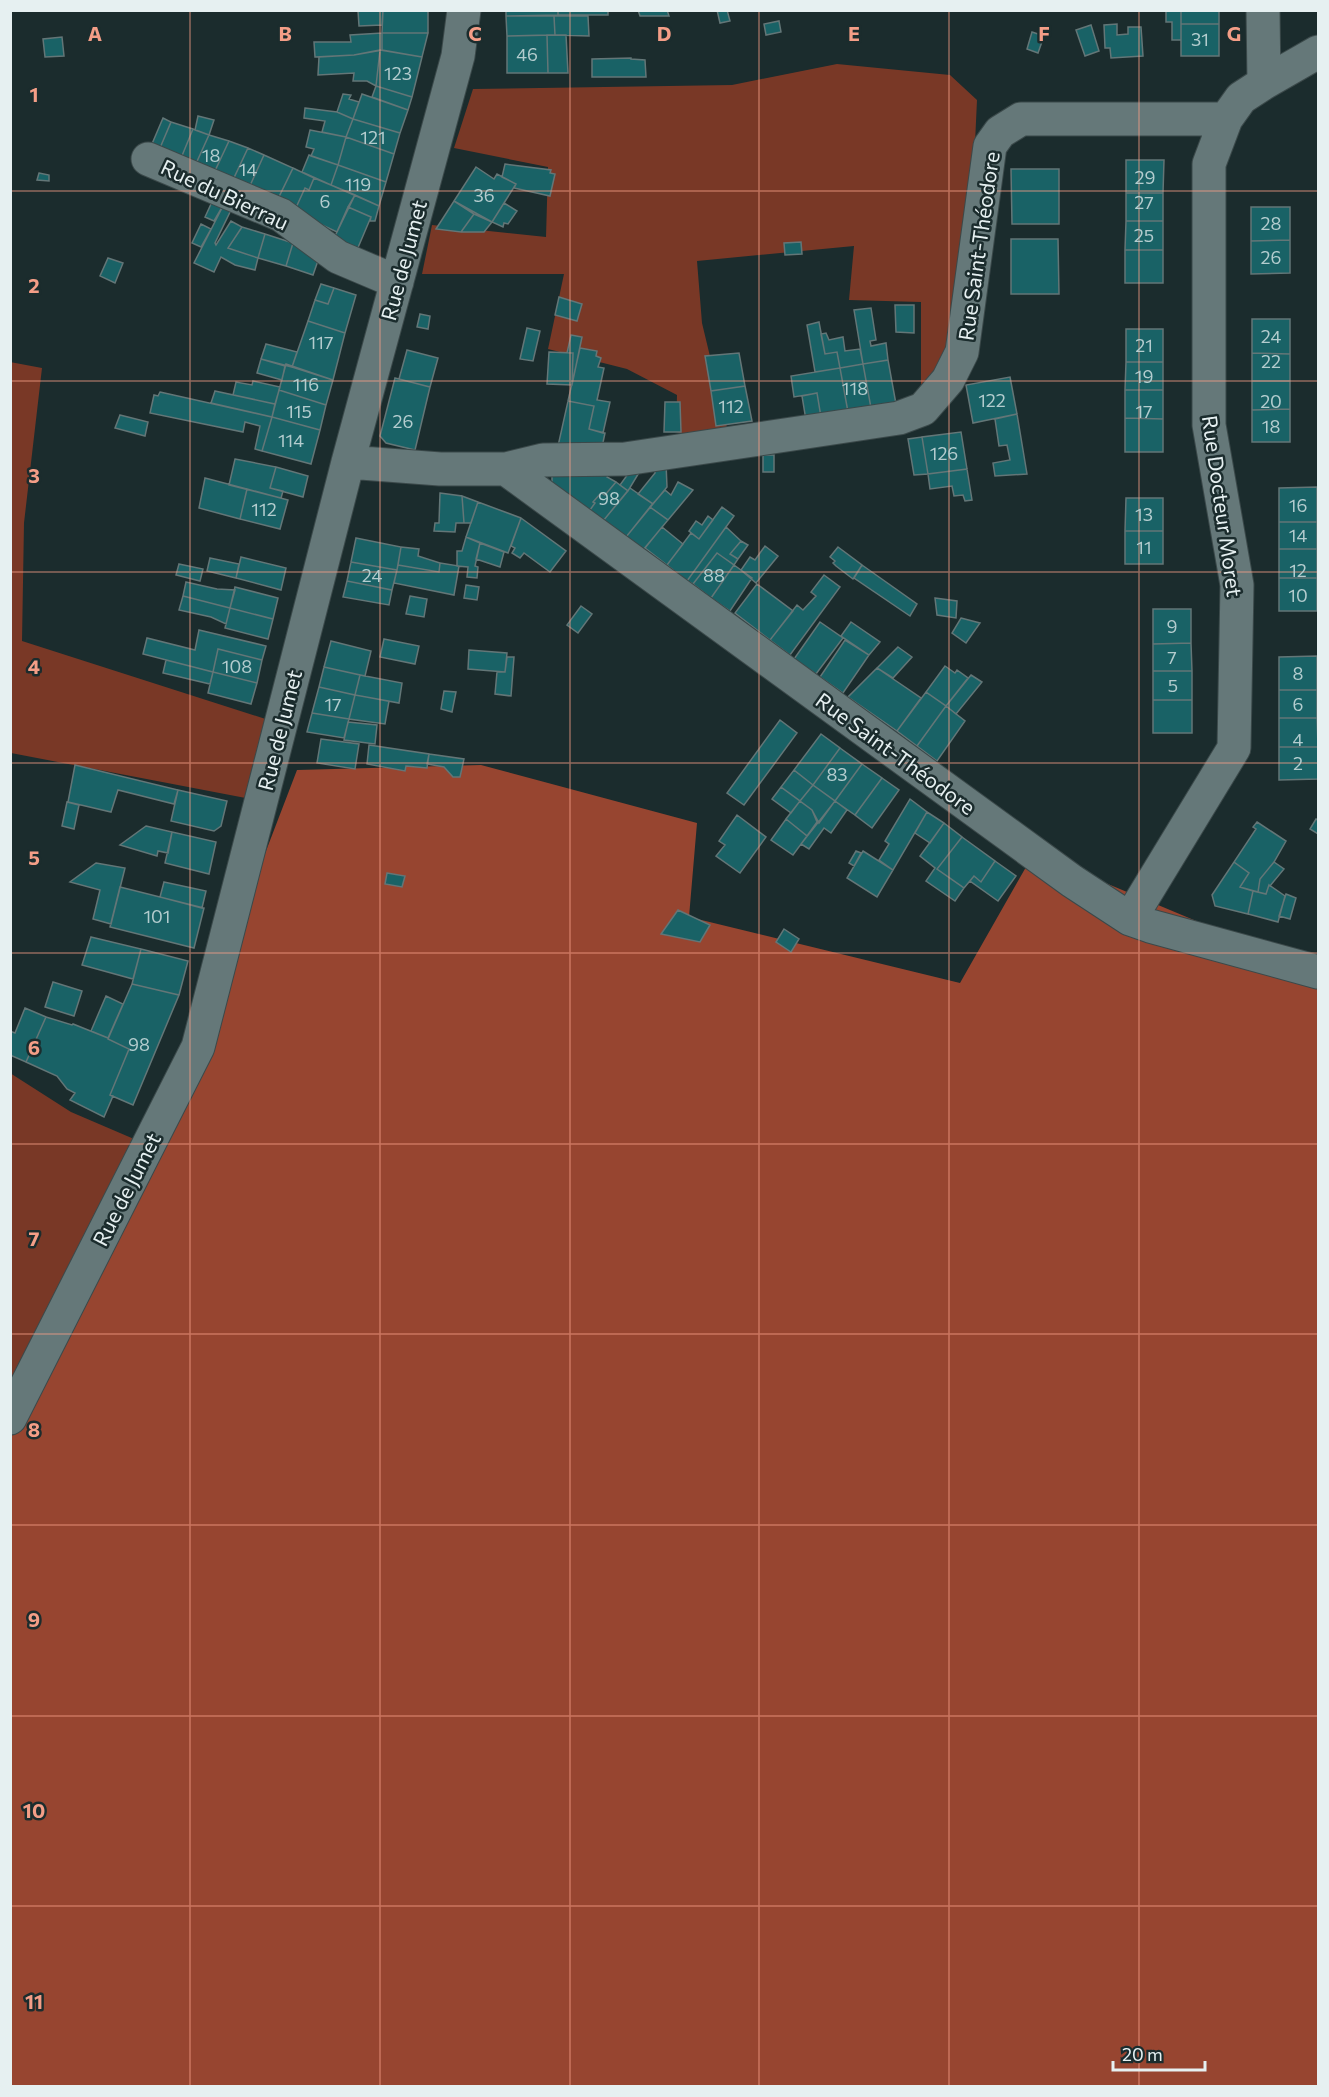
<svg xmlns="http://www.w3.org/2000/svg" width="1329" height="2097" viewBox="0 0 1329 2097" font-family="Commissioner,sans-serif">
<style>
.green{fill:#793826}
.forest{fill:#974530}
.building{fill:#196266;stroke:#637677;stroke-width:1.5}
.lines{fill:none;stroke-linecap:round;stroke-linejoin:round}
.minor-casing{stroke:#3b494a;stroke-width:35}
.minor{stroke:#657879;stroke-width:33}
.grid{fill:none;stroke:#f49e87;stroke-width:1.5;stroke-opacity:0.55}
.labels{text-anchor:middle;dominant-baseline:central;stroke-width:5;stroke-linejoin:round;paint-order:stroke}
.number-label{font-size:18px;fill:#b3ccce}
.street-label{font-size:21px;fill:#e6f0f1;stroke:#1b2c2d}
.grid-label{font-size:20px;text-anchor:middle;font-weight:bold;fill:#f49e87;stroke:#1b2c2d;stroke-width:5;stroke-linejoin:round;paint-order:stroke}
</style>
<rect width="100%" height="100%" fill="#1b2c2d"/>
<path class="green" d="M 837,64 L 950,75 L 977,100 L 967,316 L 921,394 L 921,302 L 849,300 L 854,246 L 697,261 L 702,323 L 731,444 L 676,432 L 677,395 L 627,369 L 548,349 L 564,274 L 422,274 L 432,225 L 546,237 L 548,167 L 454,148 L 473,89 L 732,85 Z
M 10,362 L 42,368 L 24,523 L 22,641 L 281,724 L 261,801 L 11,753 Z
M 10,1073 L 71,1112 L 148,1145 L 10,1407 Z"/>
<path class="forest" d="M 481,765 L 697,823 L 689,917 L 960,983 L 1034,853 L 1318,972 L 1318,2086 L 11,2086 L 10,1431 L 174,1091 L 297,770 Z"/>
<path class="building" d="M 383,10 L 428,10 L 428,33 L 382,33 Z
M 383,10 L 382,25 L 359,26 L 358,11 Z
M 506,10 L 558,10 L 558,15 L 506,16 Z
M 558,10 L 608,10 L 608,15 L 558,15 Z
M 638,10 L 667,10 L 669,16 L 640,16 Z
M 717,10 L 727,10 L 730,21 L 720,23 Z
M 1166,10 L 1181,10 L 1181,40 L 1172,40 L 1172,22 L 1166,22 Z
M 1181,10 L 1219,10 L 1219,24 L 1181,24 Z
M 506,16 L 554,16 L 555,35 L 507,36 Z
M 554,16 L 588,16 L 589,36 L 555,35 Z
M 779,21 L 781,32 L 766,35 L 764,24 Z
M 1117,24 L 1117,35 L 1128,34 L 1128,27 L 1141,27 L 1143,56 L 1111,58 L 1110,48 L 1105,48 L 1104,25 Z
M 1181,24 L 1219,24 L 1219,56 L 1181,56 Z
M 1091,25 L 1099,51 L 1085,56 L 1076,30 Z
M 1032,32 L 1044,36 L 1038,53 L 1027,49 Z
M 382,33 L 428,33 L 422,57 L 382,50 Z
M 382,33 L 382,50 L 354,55 L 315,57 L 314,42 L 351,42 L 350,35 Z
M 547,35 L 548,73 L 507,73 L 507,36 Z
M 547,35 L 566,35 L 568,73 L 548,73 Z
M 62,37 L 64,56 L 45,57 L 43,39 Z
M 380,50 L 422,57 L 412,97 L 376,86 Z
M 380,50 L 376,86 L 367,81 L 353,81 L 354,73 L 318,75 L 319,57 L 354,55 Z
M 631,58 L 631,59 L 645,60 L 646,77 L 592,77 L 592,59 Z
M 376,86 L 412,97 L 408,110 L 372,97 Z
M 343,94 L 351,95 L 349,99 L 359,102 L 353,119 L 337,112 Z
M 362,94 L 408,110 L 400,133 L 353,119 Z
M 305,108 L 337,112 L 353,119 L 346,137 L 322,132 L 325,121 L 304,118 Z
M 198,116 L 214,120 L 209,135 L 195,130 Z
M 163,118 L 171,122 L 157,155 L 149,151 Z
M 353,119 L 400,133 L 394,154 L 346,137 Z
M 171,122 L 193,129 L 179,163 L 157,155 Z
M 193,129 L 209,135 L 194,168 L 179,163 Z
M 310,130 L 346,137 L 338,165 L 311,156 L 314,149 L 306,147 Z
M 209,135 L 229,141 L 213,175 L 194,168 Z
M 346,137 L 394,154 L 386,182 L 338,165 Z
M 229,141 L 248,148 L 232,182 L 213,175 Z
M 248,148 L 264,155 L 248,190 L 232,182 Z
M 264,155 L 293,168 L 276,203 L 248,190 Z
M 309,155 L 338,165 L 331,185 L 302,172 Z
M 1126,160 L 1164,160 L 1163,193 L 1126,193 Z
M 505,164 L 551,170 L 550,173 L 555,174 L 550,196 L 514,188 L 516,184 L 502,177 Z
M 338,165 L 386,182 L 379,206 L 331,185 Z
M 476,167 L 494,179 L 497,174 L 516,184 L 492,222 L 454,201 Z
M 293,168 L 314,178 L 309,190 L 305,188 L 294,212 L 276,203 Z
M 1011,169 L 1059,169 L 1059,224 L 1012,224 Z
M 39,173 L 49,175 L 49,181 L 37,180 Z
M 314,178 L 355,195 L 337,232 L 294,212 L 305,188 L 309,190 Z
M 217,191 L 224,204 L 214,221 L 205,217 Z
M 1126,193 L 1163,193 L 1163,221 L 1126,221 Z
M 355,195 L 379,206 L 375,221 L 370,221 L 371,217 L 348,207 Z
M 454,201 L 474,214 L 461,232 L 436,229 Z
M 504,203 L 517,211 L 508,224 L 504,223 L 503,227 L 492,222 Z
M 224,204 L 232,208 L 215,243 L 216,245 L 231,221 L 242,227 L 228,248 L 258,258 L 255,270 L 235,265 L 221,257 L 214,272 L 194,263 Z
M 348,207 L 371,217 L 354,257 L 332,243 Z
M 1251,207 L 1290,207 L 1290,240 L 1251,241 Z
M 474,214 L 492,222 L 484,232 L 461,232 Z
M 1126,221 L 1163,221 L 1163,250 L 1125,250 Z
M 201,224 L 211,229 L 201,247 L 192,243 Z
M 242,227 L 265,234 L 258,258 L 228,248 Z
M 265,234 L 293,243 L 286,266 L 258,258 Z
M 1011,239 L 1058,239 L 1059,294 L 1011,294 Z
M 1290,240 L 1290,273 L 1251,274 L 1251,241 Z
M 801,242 L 802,254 L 785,255 L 784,243 Z
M 293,243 L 321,252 L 313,275 L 286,266 Z
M 1125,250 L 1163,250 L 1163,283 L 1125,283 Z
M 108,258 L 123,263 L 115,283 L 100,276 Z
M 321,284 L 334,288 L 328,304 L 315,300 Z
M 334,288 L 356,295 L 345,333 L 308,321 L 315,300 L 328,304 Z
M 559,297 L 582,304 L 577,321 L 555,315 Z
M 895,305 L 914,305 L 914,333 L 896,332 Z
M 871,308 L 876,340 L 870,341 L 871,346 L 886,343 L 888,360 L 863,364 L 854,310 Z
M 420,314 L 430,316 L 428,329 L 417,327 Z
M 1252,319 L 1290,319 L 1290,354 L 1252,353 Z
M 308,321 L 345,333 L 333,380 L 292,367 Z
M 819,322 L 825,354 L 837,352 L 840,368 L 815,372 L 807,325 Z
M 527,328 L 540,331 L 533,361 L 520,359 Z
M 1126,329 L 1163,329 L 1163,362 L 1126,362 Z
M 826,333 L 829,340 L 843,337 L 845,351 L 860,349 L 863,364 L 840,368 L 837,352 L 825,354 L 821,334 Z
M 571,335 L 582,337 L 572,385 L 573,353 L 567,353 Z
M 266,344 L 297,352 L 292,367 L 261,359 Z
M 580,348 L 597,351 L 596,356 L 601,358 L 598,367 L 604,368 L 597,400 L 610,402 L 603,433 L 589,429 L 594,406 L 568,401 Z
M 407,350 L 438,358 L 430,387 L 399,379 Z
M 549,352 L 573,353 L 572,385 L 547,384 Z
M 739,353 L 745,386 L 711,391 L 705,356 Z
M 1252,353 L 1290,354 L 1290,381 L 1252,381 Z
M 261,359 L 285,366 L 282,380 L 257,373 Z
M 888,360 L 896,404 L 871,408 L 863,364 Z
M 1126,362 L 1163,362 L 1163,390 L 1125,390 Z
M 286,364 L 333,380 L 326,405 L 279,390 Z
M 863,364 L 871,408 L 848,412 L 840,368 Z
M 840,368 L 848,412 L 821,417 L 817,393 L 794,397 L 791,376 Z
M 1010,377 L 1017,414 L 973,423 L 966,385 Z
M 395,378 L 430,387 L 415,450 L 386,443 L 380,436 Z
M 253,381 L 280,387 L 275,404 L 233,395 L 236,382 L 252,385 Z
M 1252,381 L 1290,381 L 1290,409 L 1252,410 Z
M 745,386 L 752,421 L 716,426 L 711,391 Z
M 279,390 L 326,405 L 320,430 L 272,417 Z
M 1125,390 L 1163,390 L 1163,419 L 1125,418 Z
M 215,391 L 275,404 L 272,417 L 211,403 Z
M 160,392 L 272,417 L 262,451 L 255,449 L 260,426 L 245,422 L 243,432 L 150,413 L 154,395 L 158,396 Z
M 817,393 L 821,417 L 806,420 L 802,396 Z
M 568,401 L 594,406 L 589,429 L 605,433 L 601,452 L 558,446 Z
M 665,402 L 680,402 L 681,432 L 664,432 Z
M 1290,409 L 1290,442 L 1252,442 L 1252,410 Z
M 1017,414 L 1027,474 L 995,476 L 993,463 L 1010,460 L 1007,445 L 999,446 L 995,419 Z
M 120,415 L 148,422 L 145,436 L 115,428 Z
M 272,417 L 320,430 L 311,464 L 262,451 Z
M 1125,418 L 1163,419 L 1163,452 L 1125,452 Z
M 961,432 L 967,469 L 928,474 L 922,437 Z
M 922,437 L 928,474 L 914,475 L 908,439 Z
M 763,455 L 774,455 L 774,472 L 763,472 Z
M 235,459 L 276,467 L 270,488 L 283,491 L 281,498 L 229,485 Z
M 666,463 L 667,487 L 653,504 L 638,494 L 655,473 L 655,465 Z
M 643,466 L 628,491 L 620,485 L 633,467 Z
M 276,467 L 308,476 L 303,497 L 270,488 Z
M 967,469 L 972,500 L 965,501 L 963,495 L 954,496 L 952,486 L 930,489 L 928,474 Z
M 552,470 L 611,470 L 607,477 L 616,482 L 605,495 L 601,493 L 593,502 L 595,503 L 590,510 L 552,483 Z
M 205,478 L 247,489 L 240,519 L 199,508 Z
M 616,482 L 628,491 L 603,521 L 590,510 L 595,503 L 593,502 L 601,493 L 605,495 Z
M 678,482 L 693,490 L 668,520 L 650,507 L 665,490 L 671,495 Z
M 1317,487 L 1317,522 L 1279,522 L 1279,488 Z
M 630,488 L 653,504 L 626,537 L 603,521 Z
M 247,489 L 288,500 L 280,529 L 240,519 Z
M 440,493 L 462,496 L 464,523 L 456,523 L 455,532 L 434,531 L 435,523 L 439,523 Z
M 462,496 L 478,502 L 471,523 L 464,523 Z
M 1126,498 L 1163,498 L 1163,531 L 1125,531 Z
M 478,502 L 521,518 L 508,553 L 466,537 Z
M 650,507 L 668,520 L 643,550 L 626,537 Z
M 722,507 L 734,516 L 687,581 L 667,565 L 691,533 L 699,539 Z
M 708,516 L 713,520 L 699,539 L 689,531 L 696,521 L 702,525 Z
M 521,518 L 566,551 L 550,572 L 524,553 L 520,558 L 512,553 L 515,548 L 511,546 Z
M 1279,522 L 1317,522 L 1317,549 L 1279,549 Z
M 662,527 L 683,544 L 667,565 L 645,548 Z
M 726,527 L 741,541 L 730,554 L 738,559 L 734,565 L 717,553 L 693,584 L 687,581 Z
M 1125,531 L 1163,531 L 1163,564 L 1125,564 Z
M 466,537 L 480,543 L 475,566 L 478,567 L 477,578 L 467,577 L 468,567 L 457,566 L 457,551 L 462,551 Z
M 356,538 L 401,547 L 397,570 L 351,562 Z
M 741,541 L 748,545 L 738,559 L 730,554 Z
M 480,543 L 504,552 L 500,567 L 476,559 Z
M 765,546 L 778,556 L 756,583 L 741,570 L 750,557 L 755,560 Z
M 401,547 L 419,549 L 418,556 L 440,563 L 439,572 L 398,565 Z
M 838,547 L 862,565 L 853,579 L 836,566 L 833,563 L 835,561 L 830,557 Z
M 1279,549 L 1317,549 L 1317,578 L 1279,578 Z
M 717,553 L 734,565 L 711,598 L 693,584 Z
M 241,557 L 286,568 L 281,590 L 236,578 Z
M 210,558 L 239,564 L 236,578 L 207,571 Z
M 351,562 L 397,570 L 392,590 L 347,581 Z
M 440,563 L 459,566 L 454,595 L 394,583 L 398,565 L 439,572 Z
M 179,564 L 203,569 L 200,581 L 176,575 Z
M 734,565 L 752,578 L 730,611 L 711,598 Z
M 862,565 L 917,604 L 910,616 L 854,578 Z
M 824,575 L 840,587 L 790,655 L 770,640 L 797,605 L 803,610 L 816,596 L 811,592 Z
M 1279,578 L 1317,578 L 1317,611 L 1279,611 Z
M 347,581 L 392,590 L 389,605 L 343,597 Z
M 186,582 L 217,589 L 235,590 L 230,608 L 183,596 Z
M 757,584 L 793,611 L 770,640 L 735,613 Z
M 466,585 L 479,587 L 477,600 L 464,598 Z
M 235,587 L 278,598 L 273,619 L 230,608 Z
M 183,596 L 230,608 L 226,624 L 211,617 L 179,610 Z
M 410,596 L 427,599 L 424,617 L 406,614 Z
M 935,598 L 957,601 L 956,618 L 937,615 Z
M 581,606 L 592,614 L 578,633 L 567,625 Z
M 230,608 L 273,619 L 268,639 L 225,628 Z
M 1153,609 L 1191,609 L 1191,643 L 1153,644 Z
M 961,618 L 980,623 L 966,643 L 952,633 Z
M 820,622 L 843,638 L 816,674 L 794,659 Z
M 851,622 L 880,642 L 869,655 L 841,636 Z
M 199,630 L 266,646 L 262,660 L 218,649 L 213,672 L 143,654 L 147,638 L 195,650 Z
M 384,639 L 419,646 L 415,664 L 380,657 Z
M 845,640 L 869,655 L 843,693 L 820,677 Z
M 331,641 L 371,651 L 365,676 L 324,667 Z
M 1191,643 L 1192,671 L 1153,671 L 1153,644 Z
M 898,647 L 912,657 L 893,678 L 877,668 Z
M 218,649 L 262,660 L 257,683 L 213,672 Z
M 469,650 L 507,653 L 505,672 L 468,669 Z
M 1317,656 L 1317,690 L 1279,690 L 1279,657 Z
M 507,657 L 514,657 L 511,696 L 495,694 L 497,672 L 505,672 Z
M 166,660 L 213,672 L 210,684 L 163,673 Z
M 945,666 L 955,673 L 957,670 L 968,678 L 946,706 L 926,692 Z
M 324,667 L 360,675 L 355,695 L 319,687 Z
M 877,668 L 921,698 L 897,731 L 848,697 Z
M 1153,671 L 1192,671 L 1192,700 L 1153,700 Z
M 213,672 L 257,683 L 251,704 L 208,693 Z
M 360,675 L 402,683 L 399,703 L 355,695 Z
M 971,675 L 982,682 L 956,714 L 946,706 Z
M 319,687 L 355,695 L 349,719 L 312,713 Z
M 1279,690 L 1317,690 L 1317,718 L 1279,718 Z
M 444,691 L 456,692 L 452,712 L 441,709 Z
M 926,692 L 946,706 L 917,746 L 897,731 Z
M 355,695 L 389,701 L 385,724 L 349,719 Z
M 1153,700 L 1192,700 L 1192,733 L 1153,733 Z
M 946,706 L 965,721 L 937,761 L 917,746 Z
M 312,713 L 349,719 L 344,738 L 307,732 Z
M 1279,718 L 1317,718 L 1318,747 L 1279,747 Z
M 780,720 L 797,733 L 744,805 L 727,793 Z
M 348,722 L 377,725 L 375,744 L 344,740 Z
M 821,734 L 840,748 L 813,785 L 794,770 Z
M 321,739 L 359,744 L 355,769 L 317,763 Z
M 369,745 L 429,754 L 427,768 L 406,766 L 405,771 L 367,764 Z
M 1279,747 L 1318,747 L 1318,779 L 1279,780 Z
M 840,748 L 862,764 L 835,801 L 813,785 Z
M 429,754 L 464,759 L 460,777 L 453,777 L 444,767 L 427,764 Z
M 862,764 L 882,778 L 855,815 L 835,801 Z
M 75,765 L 178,790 L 174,804 L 118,790 L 111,812 L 68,802 Z
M 794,770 L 813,785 L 800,801 L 781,787 Z
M 882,778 L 899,790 L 872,828 L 855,815 Z
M 813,785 L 835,801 L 819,823 L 812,810 L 800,801 Z
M 781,787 L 800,801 L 791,813 L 772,799 Z
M 178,790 L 227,801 L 221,826 L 214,831 L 171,821 Z
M 910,799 L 927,812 L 893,870 L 879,860 L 889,844 L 885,841 Z
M 800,801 L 812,810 L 817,822 L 807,836 L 786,819 Z
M 835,801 L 847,810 L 831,833 L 824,828 L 809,849 L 801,844 Z
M 67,802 L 79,805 L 74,829 L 62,826 Z
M 927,812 L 944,823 L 930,843 L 915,833 Z
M 737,815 L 766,837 L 740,873 L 716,856 L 725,845 L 719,841 Z
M 786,819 L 807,836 L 793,855 L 771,840 Z
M 1316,819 L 1318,820 L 1318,834 L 1310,829 Z
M 1257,822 L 1286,841 L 1274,862 L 1260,879 L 1258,892 L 1240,887 L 1249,873 L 1234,862 L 1256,829 L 1253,827 Z
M 944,823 L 962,837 L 937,869 L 964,888 L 955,901 L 926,881 L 935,868 L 920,856 Z
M 146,826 L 172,832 L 168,853 L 158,851 L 157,856 L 120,845 Z
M 172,832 L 216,842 L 209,874 L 165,863 Z
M 962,837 L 995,861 L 981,882 L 974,876 L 964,888 L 937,869 Z
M 856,851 L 861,853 L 854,866 L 849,863 Z
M 863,851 L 893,870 L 877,897 L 847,878 Z
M 995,861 L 1016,876 L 998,901 L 970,881 L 974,876 L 981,882 Z
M 1234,862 L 1249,873 L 1240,887 L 1253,891 L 1248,914 L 1215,906 L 1212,895 Z
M 1274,862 L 1284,869 L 1270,886 L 1269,885 L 1266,894 L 1258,892 L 1260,879 Z
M 96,863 L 125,868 L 111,924 L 93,919 L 100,890 L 70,882 Z
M 387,873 L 405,876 L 402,887 L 385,884 Z
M 164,882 L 206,891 L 202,908 L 160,897 Z
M 1269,885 L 1285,896 L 1278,922 L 1248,914 L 1253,891 L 1266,894 Z
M 120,887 L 204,908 L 194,948 L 110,927 Z
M 1286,894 L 1296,898 L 1290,919 L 1279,916 Z
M 678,910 L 710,925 L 700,942 L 661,934 Z
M 784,929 L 799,939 L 791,952 L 776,942 Z
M 91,937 L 141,949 L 133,979 L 82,965 Z
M 141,949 L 188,961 L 179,995 L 132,984 Z
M 53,982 L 82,991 L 74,1016 L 45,1007 Z
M 132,984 L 179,995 L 133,1105 L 110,1095 L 129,1049 L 108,1039 Z
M 106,996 L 123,1004 L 108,1038 L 91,1031 Z
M 25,1008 L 46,1017 L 26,1062 L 10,1055 L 10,1031 L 15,1033 Z
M 46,1017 L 72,1025 L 73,1024 L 108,1038 L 108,1039 L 129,1049 L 110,1095 L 113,1096 L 104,1117 L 70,1100 L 75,1093 L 67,1089 L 57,1076 L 26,1062 Z"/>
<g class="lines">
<defs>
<path id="minor" d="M 1263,10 L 1264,83
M 148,159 L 281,215 L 338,257 L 397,282
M 348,462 L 440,469 L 506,469 L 1072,881 L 1130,919 L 1150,926 L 1318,972
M 506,469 L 543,460 L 625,459 L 899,418 L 923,409 L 948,380 L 962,352 L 990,146 L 1000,132 L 1021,119 L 1226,119
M 1130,919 L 1234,748 L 1237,585 L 1209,425 L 1209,164 L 1226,119 L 1241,98 L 1264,83 L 1318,52
M 10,1418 L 198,1047 L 348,462 L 458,56 L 464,10"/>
</defs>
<use href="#minor" class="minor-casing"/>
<use href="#minor" class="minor"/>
</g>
<path class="grid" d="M 190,10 L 190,2086M 380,10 L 380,2086M 570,10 L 570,2086M 759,10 L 759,2086M 949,10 L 949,2086M 1139,10 L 1139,2086M 10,191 L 1318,191M 10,381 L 1318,381M 10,572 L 1318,572M 10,763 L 1318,763M 10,953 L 1318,953M 10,1144 L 1318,1144M 10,1334 L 1318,1334M 10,1525 L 1318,1525M 10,1716 L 1318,1716M 10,1906 L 1318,1906"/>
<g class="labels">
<g class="number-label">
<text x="1200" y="39">31</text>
<text x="527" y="54">46</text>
<text x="398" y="73">123</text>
<text x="373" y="137">121</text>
<text x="211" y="155">18</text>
<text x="248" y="169">14</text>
<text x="1145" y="177">29</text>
<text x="358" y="184">119</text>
<text x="484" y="195">36</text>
<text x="325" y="201">6</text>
<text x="1144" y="202">27</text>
<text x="1271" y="223">28</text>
<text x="1144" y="235">25</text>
<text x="1271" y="257">26</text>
<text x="1271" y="336">24</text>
<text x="321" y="342">117</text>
<text x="1144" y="345">21</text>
<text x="1271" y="361">22</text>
<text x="1144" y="376">19</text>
<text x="306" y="384">116</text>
<text x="855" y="388">118</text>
<text x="992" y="400">122</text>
<text x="1271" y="401">20</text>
<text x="731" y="406">112</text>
<text x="299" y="411">115</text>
<text x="1144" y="411">17</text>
<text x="403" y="421">26</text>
<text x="1271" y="426">18</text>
<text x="291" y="440">114</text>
<text x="944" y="453">126</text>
<text x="609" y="498">98</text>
<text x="1298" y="505">16</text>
<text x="264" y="509">112</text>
<text x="1144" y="514">13</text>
<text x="1298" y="535">14</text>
<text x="1144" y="547">11</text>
<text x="1298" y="570">12</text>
<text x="372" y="575">24</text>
<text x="714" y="575">88</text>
<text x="1298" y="595">10</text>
<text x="1172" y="626">9</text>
<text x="1172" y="657">7</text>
<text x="237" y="666">108</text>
<text x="1298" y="673">8</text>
<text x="1173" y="685">5</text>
<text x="333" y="704">17</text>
<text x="1298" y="704">6</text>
<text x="1298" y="739">4</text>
<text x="1298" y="763">2</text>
<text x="837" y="774">83</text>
<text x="157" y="916">101</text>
<text x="139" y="1044">98</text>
</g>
<g class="street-label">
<text transform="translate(225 194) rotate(25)">Rue du Bierrau</text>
<text transform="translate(978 246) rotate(-82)">Rue Saint-Théodore</text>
<text transform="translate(403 260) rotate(-75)">Rue de Jumet</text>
<text transform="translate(1223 506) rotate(82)">Rue Docteur Moret</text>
<text transform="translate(279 730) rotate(-76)">Rue de Jumet</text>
<text transform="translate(896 753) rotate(36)">Rue Saint-Théodore</text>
<text transform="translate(126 1189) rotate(-63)">Rue de Jumet</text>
</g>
</g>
<g class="grid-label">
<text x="95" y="41">A</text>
<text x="285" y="41">B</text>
<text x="475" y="41">C</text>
<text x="664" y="41">D</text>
<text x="854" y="41">E</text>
<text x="1044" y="41">F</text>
<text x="1234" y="41">G</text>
<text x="34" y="102">1</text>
<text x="34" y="293">2</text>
<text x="34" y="483">3</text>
<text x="34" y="674">4</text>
<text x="34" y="865">5</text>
<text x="34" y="1055">6</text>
<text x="34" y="1246">7</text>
<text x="34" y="1437">8</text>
<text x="34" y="1627">9</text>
<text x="34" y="1818">10</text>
<text x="34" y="2009">11</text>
</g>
<rect width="1329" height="2097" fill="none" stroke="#e6f0f1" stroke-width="24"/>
<path d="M1113 2061v9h92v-9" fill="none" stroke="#e6f0f1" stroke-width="3"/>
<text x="1122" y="2061" font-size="18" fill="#e6f0f1" stroke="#1b2c2d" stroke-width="4.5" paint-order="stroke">20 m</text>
</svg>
